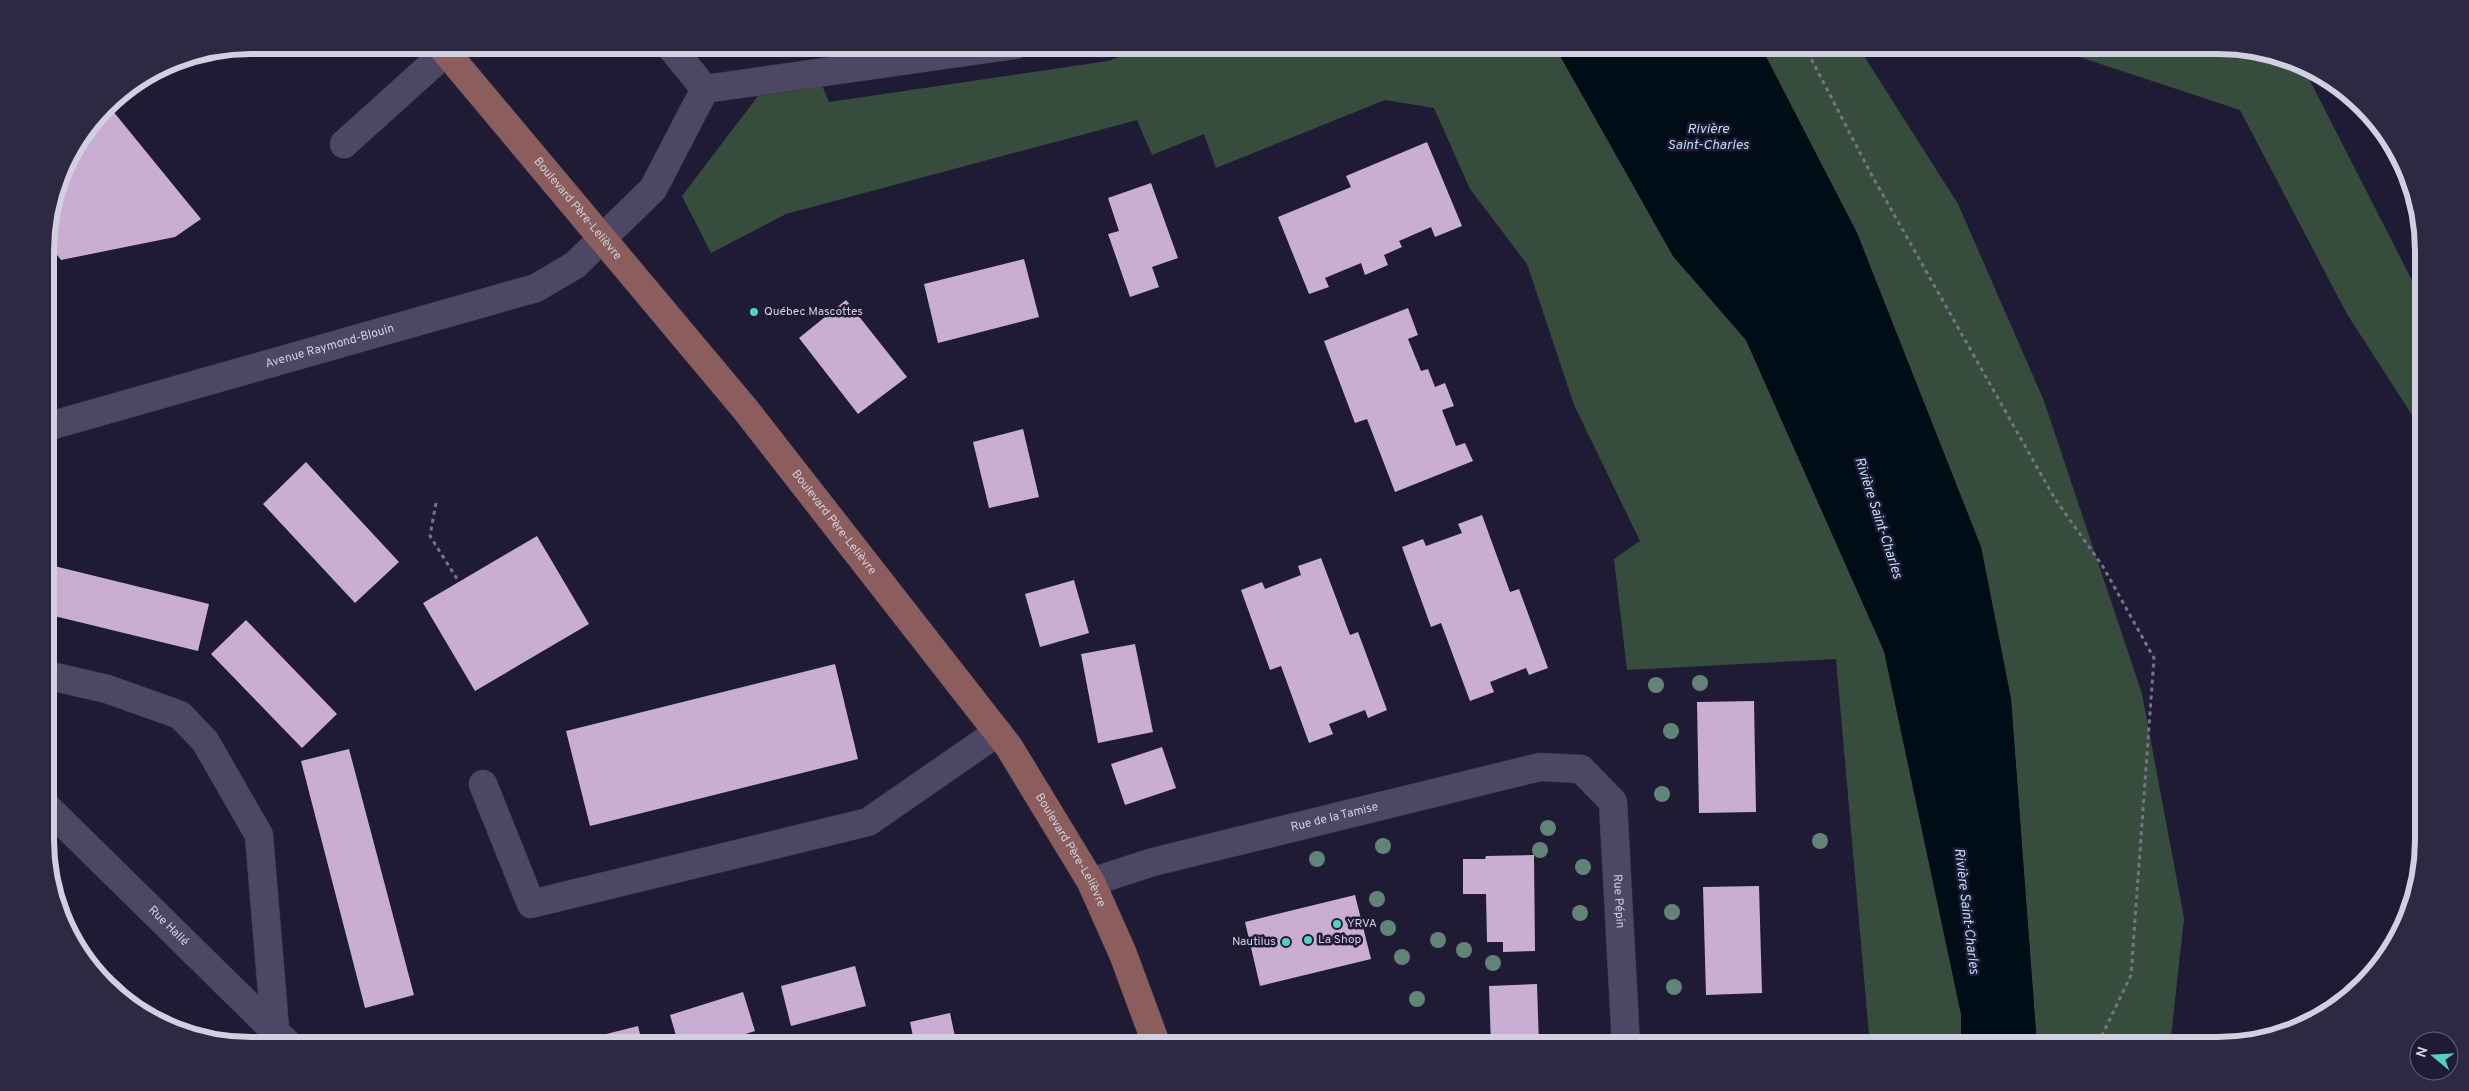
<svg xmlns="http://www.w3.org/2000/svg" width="2469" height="1091" viewBox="0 0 2469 1091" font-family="Overpass,sans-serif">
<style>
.green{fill:#364d3e}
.water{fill:#000c16}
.building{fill:#caadd3}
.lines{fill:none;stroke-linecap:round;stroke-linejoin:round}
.minor-casing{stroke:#3a354a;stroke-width:29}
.major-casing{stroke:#3a354a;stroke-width:29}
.path{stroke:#767388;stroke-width:3;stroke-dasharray:4 4;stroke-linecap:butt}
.minor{stroke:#4b4764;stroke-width:28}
.major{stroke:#8b5d5d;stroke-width:28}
.rail{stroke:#918ea2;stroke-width:4}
.tree{fill:#618477}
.poi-dot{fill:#55cec5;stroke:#201b34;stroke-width:2}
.labels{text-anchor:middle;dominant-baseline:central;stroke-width:5;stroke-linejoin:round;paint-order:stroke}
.street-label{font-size:12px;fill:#d1cfe0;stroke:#201b34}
.poi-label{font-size:12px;fill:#d1cfe0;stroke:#201b34;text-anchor:start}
.water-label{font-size:14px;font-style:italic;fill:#b5ddf6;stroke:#201b34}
.rim{fill:none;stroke:#d1cfe0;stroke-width:6}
</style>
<rect width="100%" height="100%" fill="#201b34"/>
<path class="green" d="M 1154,45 L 1554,45 L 1673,256 L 1746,340 L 1884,651 L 1961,1014 L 1961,1046 L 1870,1046 L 1836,659 L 1627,670 L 1614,559 L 1640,541 L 1574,405 L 1527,264 L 1470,189 L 1434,108 L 1385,100 L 1216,168 L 1204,134 L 1152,155 L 1137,120 L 786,214 L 711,253 L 682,196 L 758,96 L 785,82 L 818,76 L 829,102 L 1108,61 Z
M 1760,45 L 1857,45 L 1958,204 L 2044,401 L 2142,694 L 2184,918 L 2170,1046 L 2037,1046 L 2011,699 L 1981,547 L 1857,233 Z
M 2043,45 L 2219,45 L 2301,63 L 2422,300 L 2423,432 L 2347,314 L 2240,110 Z"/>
<path class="water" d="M 1554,45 L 1760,45 L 1857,233 L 1981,547 L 2011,699 L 2037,1046 L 1961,1046 L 1961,1014 L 1884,651 L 1746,340 L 1673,256 Z"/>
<path class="building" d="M 108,105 L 201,219 L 175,237 L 61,260 L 45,240 L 45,237 L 66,160 Z
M 1427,142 L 1462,226 L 1435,237 L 1431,227 L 1399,241 L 1402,247 L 1384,255 L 1388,265 L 1365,275 L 1361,263 L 1325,278 L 1329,287 L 1309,294 L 1278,217 L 1351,187 L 1346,176 Z
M 1151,183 L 1178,258 L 1152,267 L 1159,287 L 1130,297 L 1108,234 L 1119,231 L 1108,198 Z
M 1024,259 L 1039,317 L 938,343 L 924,284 Z
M 846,300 L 907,377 L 858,414 L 799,338 Z
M 1408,308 L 1418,335 L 1408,339 L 1421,371 L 1428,369 L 1435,387 L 1445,383 L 1454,406 L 1442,410 L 1456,446 L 1465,443 L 1473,461 L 1395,492 L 1367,419 L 1355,423 L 1324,341 Z
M 1023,429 L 1039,497 L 989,508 L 973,442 Z
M 306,462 L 399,562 L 355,603 L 263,504 Z
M 1482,515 L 1510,592 L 1519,589 L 1548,668 L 1529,675 L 1526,668 L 1490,682 L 1494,692 L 1470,701 L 1441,623 L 1431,627 L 1402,547 L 1423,539 L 1426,546 L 1462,533 L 1458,524 Z
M 537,536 L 589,624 L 475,691 L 423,603 Z
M 1321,558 L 1350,635 L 1358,632 L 1387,710 L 1368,718 L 1365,710 L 1329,724 L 1333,734 L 1309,743 L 1281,666 L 1270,670 L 1241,590 L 1262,582 L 1265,589 L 1301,575 L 1298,566 Z
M 46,564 L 209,604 L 198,651 L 46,614 Z
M 1074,580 L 1089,633 L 1040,647 L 1025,594 Z
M 246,620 L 337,714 L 302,748 L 211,654 Z
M 1135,644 L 1153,732 L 1098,743 L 1081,654 Z
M 835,664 L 858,759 L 590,826 L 566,731 Z
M 1754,701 L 1756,812 L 1699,813 L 1697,702 Z
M 1162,747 L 1176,788 L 1125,805 L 1111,764 Z
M 349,749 L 414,995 L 365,1008 L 301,761 Z
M 1534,855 L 1535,951 L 1503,952 L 1503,942 L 1487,942 L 1486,894 L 1463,894 L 1463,859 L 1485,859 L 1486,856 Z
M 1759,886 L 1762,993 L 1706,995 L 1703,887 Z
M 1355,895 L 1371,959 L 1260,986 L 1245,922 Z
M 72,938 L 166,1026 L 166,1027 L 126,1004 L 88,966 Z
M 855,966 L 866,1006 L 791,1026 L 781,986 Z
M 1537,984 L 1539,1046 L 1491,1046 L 1489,986 Z
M 743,992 L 755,1031 L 707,1046 L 679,1046 L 670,1015 Z
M 950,1013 L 957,1046 L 915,1046 L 910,1022 Z
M 638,1026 L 643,1046 L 563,1046 L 563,1045 Z
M 527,1041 L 529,1046 L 509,1046 L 509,1045 Z"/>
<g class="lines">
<defs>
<g id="minor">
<path d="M 669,45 L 705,89"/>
<path d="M 705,89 L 1015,45"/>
<path d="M 344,144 L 446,52"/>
<path id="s1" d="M 46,427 L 536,288 L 575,265 L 653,189 L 705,89"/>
<path d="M 46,675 L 107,689 L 180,715 L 205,741 L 259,835 L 275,1029"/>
<path d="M 483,784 L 531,904 L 868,822 L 998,732"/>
<path id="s2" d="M 47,807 L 290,1046"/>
<path id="s3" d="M 1091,882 L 1153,862 L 1540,767 L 1581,769 L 1613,802 L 1626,1046"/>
</g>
<g id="major">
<path id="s4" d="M 440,45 L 745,409 L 1009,747 L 1091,882 L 1123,954 L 1157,1046"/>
</g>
</defs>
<use href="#minor" class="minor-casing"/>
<use href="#major" class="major-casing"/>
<path class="path" d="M 1804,45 L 1870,172 L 2055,499 L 2102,565 L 2154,658 L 2131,975 L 2097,1046
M 436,503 L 430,536 L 459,582"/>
<use href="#minor" class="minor"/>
<use href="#major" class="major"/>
<path class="rail" d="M 2364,108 L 2419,212"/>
</g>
<g class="tree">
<circle cx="1700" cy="683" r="8"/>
<circle cx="1656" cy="685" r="8"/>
<circle cx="1671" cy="731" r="8"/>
<circle cx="1662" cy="794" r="8"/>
<circle cx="1548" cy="828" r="8"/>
<circle cx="1820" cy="841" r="8"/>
<circle cx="1383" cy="846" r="8"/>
<circle cx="1540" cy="850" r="8"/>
<circle cx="1317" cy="859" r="8"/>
<circle cx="1583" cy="867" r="8"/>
<circle cx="1377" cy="899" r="8"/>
<circle cx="1672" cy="912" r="8"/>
<circle cx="1580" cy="913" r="8"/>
<circle cx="1388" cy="928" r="8"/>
<circle cx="1438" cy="940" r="8"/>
<circle cx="1464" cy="950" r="8"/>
<circle cx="1402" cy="957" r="8"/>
<circle cx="1493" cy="963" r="8"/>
<circle cx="1674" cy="987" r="8"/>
<circle cx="1417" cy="999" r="8"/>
</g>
<g class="poi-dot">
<circle cx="754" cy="312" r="5"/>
<circle cx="1337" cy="924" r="5"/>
<circle cx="1308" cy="940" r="5"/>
<circle cx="1286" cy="942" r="5"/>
</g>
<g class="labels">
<g class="street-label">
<text stroke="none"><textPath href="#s4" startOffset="214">Boulevard Père-Lelièvre</textPath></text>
<text stroke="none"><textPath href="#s1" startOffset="295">Avenue Raymond-Blouin</textPath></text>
<text stroke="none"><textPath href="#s4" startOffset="619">Boulevard Père-Lelièvre</textPath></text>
<text stroke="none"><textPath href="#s3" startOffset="252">Rue de la Tamise</textPath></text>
<text stroke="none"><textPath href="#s4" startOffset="1024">Boulevard Père-Lelièvre</textPath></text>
<text stroke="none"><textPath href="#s3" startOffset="650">Rue Pépin</textPath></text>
<text stroke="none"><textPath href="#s2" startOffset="170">Rue Hallé</textPath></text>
</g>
<g class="poi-label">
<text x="764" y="312">Québec Mascottes</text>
<text x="1347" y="924">YRVA</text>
<text x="1318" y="940">La Shop</text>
<text x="1276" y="942" text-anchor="end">Nautilus</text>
</g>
<g class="water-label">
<text x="1708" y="129">Rivière<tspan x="1708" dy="16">Saint-Charles</tspan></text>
<text transform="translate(1878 518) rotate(72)">Rivière Saint-Charles</text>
<text transform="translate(1966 911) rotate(83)">Rivière Saint-Charles</text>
</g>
</g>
<path d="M0 0H2469V1091H0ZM251 54H2218A197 197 0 0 1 2415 251V840A197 197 0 0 1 2218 1037H251A197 197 0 0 1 54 840V251A197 197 0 0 1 251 54Z" fill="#2e2942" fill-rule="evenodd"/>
<path class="rim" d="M251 54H2218A197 197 0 0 1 2415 251V840A197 197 0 0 1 2218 1037H251A197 197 0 0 1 54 840V251A197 197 0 0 1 251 54Z"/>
<g transform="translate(2434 1056) rotate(288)"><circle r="24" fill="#201b34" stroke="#676379"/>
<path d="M0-4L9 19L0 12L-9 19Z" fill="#55cec5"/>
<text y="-8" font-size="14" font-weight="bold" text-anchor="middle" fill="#d1cfe0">N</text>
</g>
</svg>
